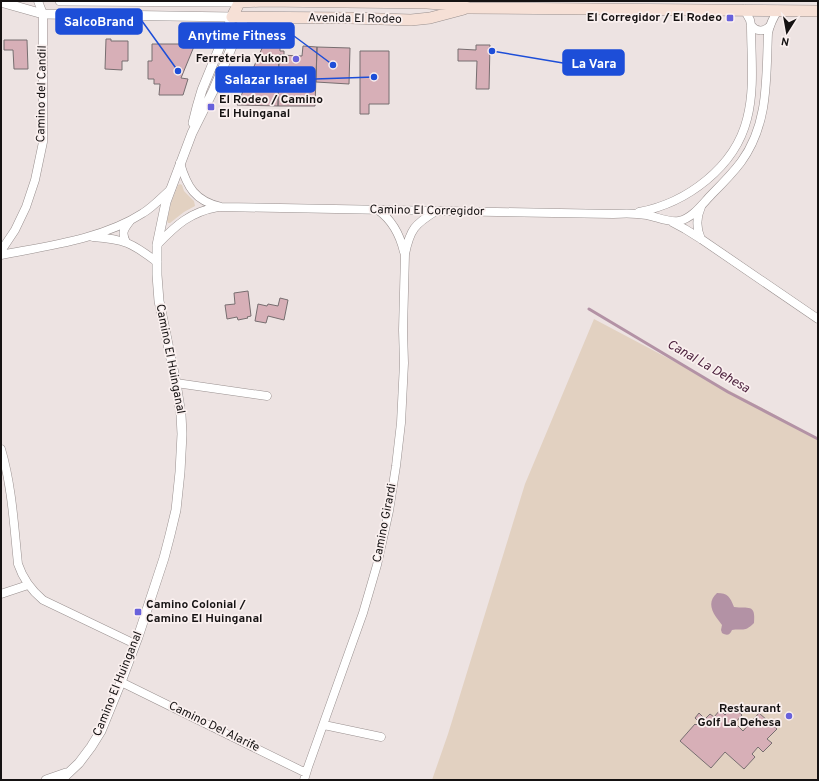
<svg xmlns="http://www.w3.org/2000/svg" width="819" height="781" viewBox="0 0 819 781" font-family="Overpass,sans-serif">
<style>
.green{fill:#e2d1c1}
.water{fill:#b392a5}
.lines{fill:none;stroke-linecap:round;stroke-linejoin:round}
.stream{stroke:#b392a5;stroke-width:3}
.building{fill:#d7afb7;stroke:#776e70}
.minor-casing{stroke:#99908f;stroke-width:9}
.tertiary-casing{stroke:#99908f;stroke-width:10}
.secondary-casing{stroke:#99908f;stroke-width:12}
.minor{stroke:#fff;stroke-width:8}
.tertiary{stroke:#fff;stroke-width:9}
.secondary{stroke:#f6e0d6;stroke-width:11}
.poi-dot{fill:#6861db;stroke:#faf0ef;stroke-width:1.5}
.labels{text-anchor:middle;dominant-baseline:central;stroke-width:3.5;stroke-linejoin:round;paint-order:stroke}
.poi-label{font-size:12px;font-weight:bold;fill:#151212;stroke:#faf0ef;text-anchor:end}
.street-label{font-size:12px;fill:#151212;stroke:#faf0ef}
.water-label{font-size:13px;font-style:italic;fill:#481c39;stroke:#faf0ef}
.leader{fill:none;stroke:#1d4ed8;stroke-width:1.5}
.callout-dot{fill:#1d4ed8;stroke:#faf0ef;stroke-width:1.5}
.callout{fill:#1d4ed8;stroke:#1d4ed8;stroke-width:1.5}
.callout-label{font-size:13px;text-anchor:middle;font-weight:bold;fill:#fff}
</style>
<rect width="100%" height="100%" fill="#ede3e2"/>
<path class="green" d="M 180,184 L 182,185 L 184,191 L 194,201 L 195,206 L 184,212 L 170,223 L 168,223 L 167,221 L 171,203 L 178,185 Z
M 594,319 L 779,417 L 818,439 L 818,780 L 432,780 L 448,734 L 525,484 Z"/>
<path class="water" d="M 717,593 C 728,593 730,597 734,607 C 748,609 756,603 754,623 C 744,633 743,628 732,630 C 730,635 727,636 722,633 L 721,630 L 722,625 C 720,622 718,620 716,617 C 710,608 709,600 717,593 Z"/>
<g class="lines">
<path class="stream" d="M 589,309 L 728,392 L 818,439"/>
</g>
<path class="building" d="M 106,39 L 111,39 L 111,41 L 128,41 L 128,61 L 122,61 L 122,70 L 105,69 Z
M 4,40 L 27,40 L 28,69 L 14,69 L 13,50 L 4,50 Z
M 152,44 L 195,44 L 181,78 L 188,79 L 183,95 L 159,95 L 160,84 L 154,84 L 154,79 L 148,79 L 148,61 L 152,61 Z
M 476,45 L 490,45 L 489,89 L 476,89 L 477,61 L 458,61 L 458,49 L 476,50 Z
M 263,46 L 280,46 L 280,51 L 284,51 L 284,55 L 279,55 L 278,106 L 237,105 Z
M 303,46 L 317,47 L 315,106 L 278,106 L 279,55 L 302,56 Z
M 317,47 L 350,48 L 349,84 L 316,82 Z
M 360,51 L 389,51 L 389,104 L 369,104 L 369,114 L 360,114 Z
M 248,291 L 251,316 L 247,317 L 248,318 L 238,320 L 237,317 L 227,319 L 225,305 L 235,304 L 234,293 Z
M 280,298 L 288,300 L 284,320 L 268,316 L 266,323 L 255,321 L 258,304 L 267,306 L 268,304 L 278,306 Z
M 733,707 L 742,715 L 735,723 L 743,731 L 759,713 L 777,729 L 767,739 L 772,743 L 763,752 L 758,747 L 752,754 L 755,757 L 744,769 L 725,752 L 711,768 L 680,741 L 695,724 L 696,725 L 699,722 L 695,718 L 699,713 L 705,719 L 710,714 L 714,717 L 720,710 L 725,715 Z"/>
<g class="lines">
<defs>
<path id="minor" d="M 751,25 C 756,32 764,32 770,26
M 180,163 C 187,187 195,201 221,207 L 613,214 C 625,213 635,213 647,215 C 657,217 670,223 679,221 C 693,218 703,203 712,194 C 722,184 732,174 741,162 C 769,124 766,78 768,33 C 770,24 773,18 778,10
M 378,210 C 392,220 400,235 404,252
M 639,212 C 687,203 735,167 747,119 C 755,89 751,56 751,25 L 750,20 L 744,9
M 672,222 L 685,229 L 701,239 L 818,319
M 93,237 C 124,239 132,243 157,262
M 701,239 C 696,228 696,218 701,207
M 126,242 C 121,232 124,229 130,221
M 157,245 C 176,225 190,212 218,207
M 1,251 L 15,230 L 26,207 L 35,180 L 43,142 L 43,14 L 38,1
M 1,255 C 47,246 103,239 143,213 C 153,207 162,197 171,189
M 176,383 L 267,396
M 1,449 C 12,486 14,526 18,564 C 23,579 31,590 43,600 L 135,644
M 1,594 L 28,585
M 121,682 L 306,773
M 324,725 L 381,737
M 304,780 L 308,767 L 363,613 L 377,565 L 389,511 L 396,466 L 401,423 L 404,363 L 403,330 L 405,254 C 410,229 415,224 436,211"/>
<path id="tertiary" d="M 60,1 L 239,2
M 1,2 L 43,14 L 232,17 L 202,90 L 197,107 L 193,123
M 46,780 L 66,773
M 61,780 L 79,763 L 91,747 L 101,731 L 121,682 L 138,637 L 164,558 L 170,535 L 176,510 L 180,472 L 182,434 L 181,415 L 176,383 L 159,301 L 157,275 L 157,245 L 166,202 L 192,133 L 213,91 L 244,18"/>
<path id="secondary" d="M 240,1 L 232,17 L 351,18 L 411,20 L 430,18 L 464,9
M 239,2 L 264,1 L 427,3 L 453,5 L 469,8 L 818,11"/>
</defs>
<use href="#minor" class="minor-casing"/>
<use href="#tertiary" class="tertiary-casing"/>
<use href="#secondary" class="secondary-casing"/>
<use href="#minor" class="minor"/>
<use href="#tertiary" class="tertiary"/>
<use href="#secondary" class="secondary"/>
</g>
<g class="poi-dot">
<rect x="726" y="14" width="8" height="8" rx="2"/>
<circle cx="296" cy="59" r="4"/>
<rect x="207" y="103" width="8" height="8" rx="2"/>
<rect x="134" y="608" width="8" height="8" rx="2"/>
<circle cx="789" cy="716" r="4"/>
</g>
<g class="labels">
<g class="poi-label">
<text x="722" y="18">El Corregidor / El Rodeo</text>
<text x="288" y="59">Ferreteria Yukon</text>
<text x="219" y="100" text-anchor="start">El Rodeo / Camino<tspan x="219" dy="14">El Huinganal</tspan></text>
<text x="146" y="605" text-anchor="start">Camino Colonial /<tspan x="146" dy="14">Camino El Huinganal</tspan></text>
<text x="781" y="709">Restaurant<tspan x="781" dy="14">Golf La Dehesa</tspan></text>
</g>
<g class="street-label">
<text transform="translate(355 19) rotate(1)">Avenida El Rodeo</text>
<text transform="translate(42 94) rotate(-89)">Camino del Candil</text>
<text transform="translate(427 211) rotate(1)">Camino El Corregidor</text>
<text transform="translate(170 359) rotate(79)">Camino El Huinganal</text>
<text transform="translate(385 523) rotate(-79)">Camino Girardi</text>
<text transform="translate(118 684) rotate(-68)">Camino El Huinganal</text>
<text transform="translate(214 727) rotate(26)">Camino Del Alarife</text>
</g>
<g class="water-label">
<text transform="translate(708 367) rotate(30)">Canal La Dehesa</text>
</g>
</g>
<path class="leader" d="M178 71L142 21M333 65L294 36M492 51L563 63M374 77L315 79"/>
<g class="callout-dot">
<circle cx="178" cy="71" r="4"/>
<circle cx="333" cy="65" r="4"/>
<circle cx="492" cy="51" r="4"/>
<circle cx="374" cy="77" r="4"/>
</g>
<g class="callout">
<rect x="56" y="9" width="86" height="25" rx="4"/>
<rect x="179" y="23" width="115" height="25" rx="4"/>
<rect x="563" y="50" width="61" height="25" rx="4"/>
<rect x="216" y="67" width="99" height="25" rx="4"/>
</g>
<g class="callout-label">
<text x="99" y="26">SalcoBrand</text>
<text x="237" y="40">Anytime Fitness</text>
<text x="594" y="68">La Vara</text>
<text x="266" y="84">Salazar Israel</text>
</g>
<rect width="819" height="781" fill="none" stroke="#151212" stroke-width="4"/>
<g transform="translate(787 32) rotate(191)" stroke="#faf0ef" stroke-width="3" paint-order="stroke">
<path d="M0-3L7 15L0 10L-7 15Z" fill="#151212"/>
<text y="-6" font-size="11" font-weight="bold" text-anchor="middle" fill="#151212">N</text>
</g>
</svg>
